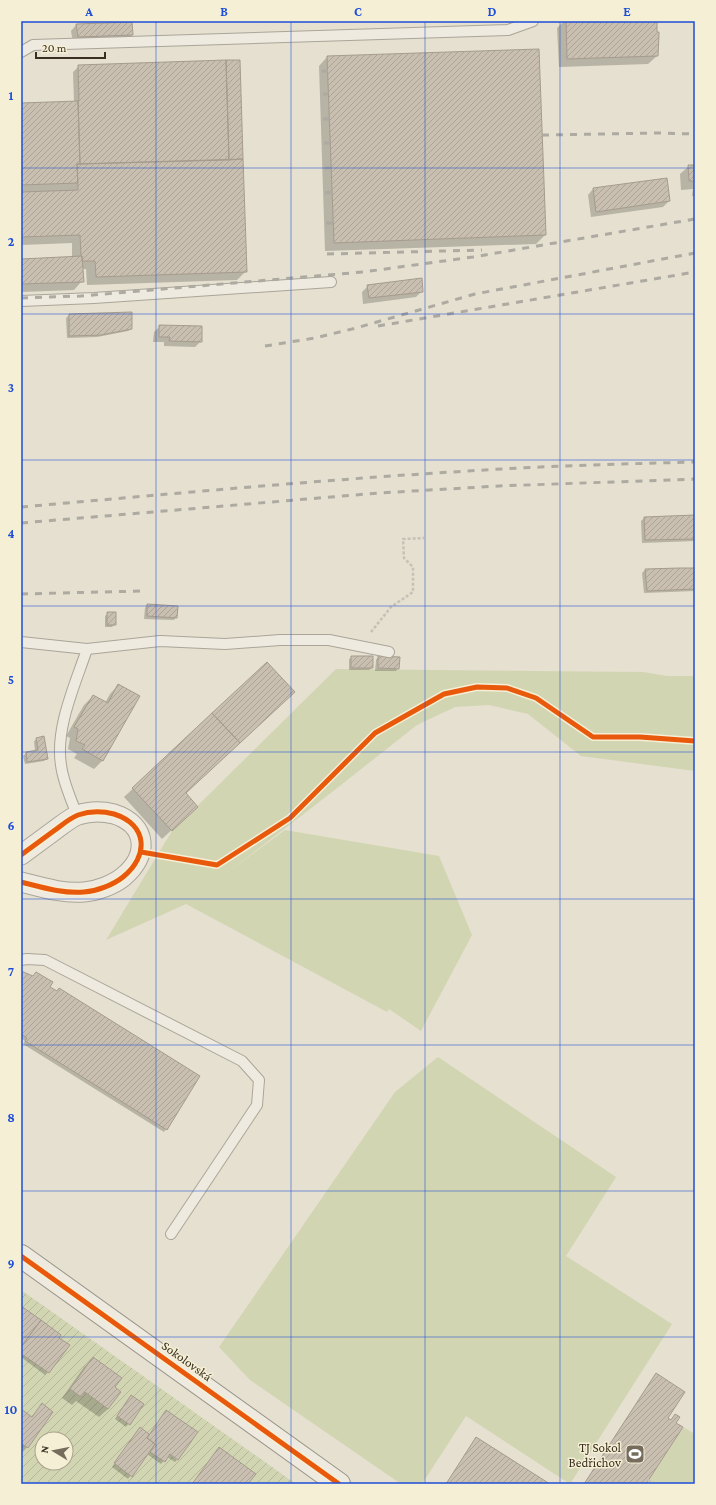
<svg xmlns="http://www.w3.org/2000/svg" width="716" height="1505" viewBox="0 0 716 1505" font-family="'Crimson Pro',serif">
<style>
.grass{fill:#d2d5b2}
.garden{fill:url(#garden-furrows);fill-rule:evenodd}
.shadow{fill:#0003}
.building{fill:url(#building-hatch);stroke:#a59c8e}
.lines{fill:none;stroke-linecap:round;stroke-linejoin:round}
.lane-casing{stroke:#aaa598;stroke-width:12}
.street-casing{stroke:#aaa598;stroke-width:21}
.secondary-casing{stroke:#9a9488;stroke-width:24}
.path{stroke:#c6c1b7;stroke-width:2.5;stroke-dasharray:3 2;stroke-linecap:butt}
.lane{stroke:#eeeae0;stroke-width:10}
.street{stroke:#eeeae0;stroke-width:19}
.secondary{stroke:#eeeae0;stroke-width:22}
.rail{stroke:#adaaa1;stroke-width:3;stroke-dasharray:7 7;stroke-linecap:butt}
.cycleway-casing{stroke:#f5efd5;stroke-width:8}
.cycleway{stroke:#e8590c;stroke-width:5}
.grid{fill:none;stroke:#1d4ed8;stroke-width:1;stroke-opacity:0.55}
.labels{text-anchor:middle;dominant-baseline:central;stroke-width:3;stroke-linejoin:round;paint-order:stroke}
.street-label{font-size:13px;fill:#3a2e1f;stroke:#f5efd5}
.poi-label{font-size:13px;fill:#3a2e1f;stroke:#f5efd5;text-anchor:end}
.neatline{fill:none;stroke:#1d4ed8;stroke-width:1.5}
.grid-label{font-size:13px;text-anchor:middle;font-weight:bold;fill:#1d4ed8}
</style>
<defs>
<pattern id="garden-furrows" width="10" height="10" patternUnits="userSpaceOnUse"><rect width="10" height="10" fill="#d2d5b2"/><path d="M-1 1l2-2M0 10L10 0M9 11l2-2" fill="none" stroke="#b5b799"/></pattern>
<pattern id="building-hatch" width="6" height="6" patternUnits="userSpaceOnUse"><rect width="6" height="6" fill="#c9bfb0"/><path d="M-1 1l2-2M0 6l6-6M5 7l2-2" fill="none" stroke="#ada497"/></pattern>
</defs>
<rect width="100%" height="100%" fill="#e5e0cf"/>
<path class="grass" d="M 336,669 L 643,672 L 667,676 L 695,676 L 695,771 L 581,756 L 528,714 L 489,705 L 455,707 L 417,725 L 327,796 L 228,872 L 285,830 L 439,856 L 472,935 L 421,1031 L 389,1009 L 387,1012 L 186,904 L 106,940 L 172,831 Z
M 438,1057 L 616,1177 L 566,1256 L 672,1324 L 570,1484 L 466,1416 L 422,1484 L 401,1484 L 250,1380 L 219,1347 L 395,1092 Z
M 683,1427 L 695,1434 L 695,1484 L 646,1484 Z"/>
<path class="garden" d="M 21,1290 L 296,1484 L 21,1484 ZM 42,1439 L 66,1439 L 66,1463 L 42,1463 Z"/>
<path class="shadow" d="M 564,21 L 656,21 L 657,56 L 648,64 L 559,67 L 557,28 Z
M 76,25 L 132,35 L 126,41 L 73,42 L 71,31 Z
M 327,57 L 545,235 L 536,244 L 325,251 L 319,66 Z
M 79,66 L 246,271 L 237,280 L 87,285 L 86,269 L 82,269 L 82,281 L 74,290 L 21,292 L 21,260 L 72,258 L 72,243 L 21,245 L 21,103 L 74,102 L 73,72 Z
M 695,165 L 695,196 L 692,196 L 693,189 L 681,190 L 680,174 L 689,166 Z
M 593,189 L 669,201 L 663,207 L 591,217 L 588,195 Z
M 368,286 L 422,291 L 416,297 L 363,304 L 362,292 Z
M 69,315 L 131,329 L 128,331 L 97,337 L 67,338 L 66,318 Z
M 160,326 L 201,341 L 195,347 L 164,346 L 164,342 L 153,342 L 154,332 Z
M 695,517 L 695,541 L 642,543 L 641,521 L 644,518 Z
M 695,569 L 695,591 L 644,593 L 642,573 L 645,570 Z
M 147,605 L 176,617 L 174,620 L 144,619 L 145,608 Z
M 108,613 L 115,624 L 112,627 L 105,627 L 105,616 Z
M 352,657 L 372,668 L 369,670 L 349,670 L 349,659 Z
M 378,657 L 398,668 L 396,671 L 375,671 L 376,660 Z
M 267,663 L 185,794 L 188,815 L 162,839 L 124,797 Z
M 118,685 L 103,760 L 94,769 L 74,758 L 77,754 L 68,749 L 70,738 L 66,736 L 84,705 L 93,696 L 105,703 L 110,694 Z
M 37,739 L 47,759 L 44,761 L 25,764 L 23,756 L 26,753 L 35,751 L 34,741 Z
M 21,973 L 33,977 L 56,991 L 59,989 L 199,1076 L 164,1132 L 23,1044 L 25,1041 L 21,1038 Z
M 21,1307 L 68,1345 L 45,1375 L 21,1357 Z
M 93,1358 L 114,1388 L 108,1409 L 99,1417 L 76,1401 L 72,1405 L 62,1398 L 84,1367 Z
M 656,1374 L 667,1418 L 671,1420 L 675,1415 L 645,1484 L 584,1484 Z
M 128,1399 L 143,1404 L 126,1427 L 115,1419 Z
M 42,1405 L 27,1447 L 22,1453 L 21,1410 L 31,1417 Z
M 140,1428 L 177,1460 L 175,1462 L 167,1457 L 161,1464 L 147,1454 L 128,1479 L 112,1467 Z"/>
<path class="building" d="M 566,21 L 657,21 L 657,32 L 659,32 L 659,35 L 658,56 L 567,59 Z
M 132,22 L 133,35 L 78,37 L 76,24 Z
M 539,49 L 546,235 L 334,243 L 327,56 Z
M 226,60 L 229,160 L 80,164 L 78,101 L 79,101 L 78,65 Z
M 226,60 L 240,60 L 243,159 L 229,160 Z
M 78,101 L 80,164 L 77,164 L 78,183 L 21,185 L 21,103 Z
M 243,159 L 247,272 L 96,277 L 95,261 L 82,261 L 82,256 L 81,256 L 80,235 L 21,237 L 21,192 L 78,190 L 77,164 Z
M 688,165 L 695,165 L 695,181 L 689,181 Z
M 667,178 L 670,201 L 596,212 L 593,188 Z
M 82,256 L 84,282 L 21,284 L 21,259 Z
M 422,278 L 423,292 L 369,298 L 367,285 Z
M 132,312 L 132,329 L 101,335 L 69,336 L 69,314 Z
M 159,325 L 202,326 L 202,342 L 169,341 L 170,337 L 159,337 Z
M 695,515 L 695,539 L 645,540 L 644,517 Z
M 680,568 L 695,568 L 695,589 L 647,591 L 645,569 Z
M 147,604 L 178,606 L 177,618 L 147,616 Z
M 107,612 L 116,612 L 116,625 L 107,625 Z
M 351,656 L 373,656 L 373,668 L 351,668 Z
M 378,656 L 400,657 L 399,669 L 378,668 Z
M 267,662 L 295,692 L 240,743 L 212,713 Z
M 118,684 L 140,696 L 103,761 L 82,749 L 85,745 L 76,741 L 78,729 L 74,727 L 93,695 L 108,703 Z
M 212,713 L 240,743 L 186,793 L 198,807 L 172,831 L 132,788 Z
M 44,736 L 48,759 L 27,762 L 26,752 L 38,750 L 36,738 Z
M 21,971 L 33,976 L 36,972 L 53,982 L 50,987 L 57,991 L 59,988 L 200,1076 L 167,1130 L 25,1041 L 27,1038 L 21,1034 Z
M 21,1306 L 41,1320 L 21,1347 Z
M 41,1320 L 61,1335 L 59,1338 L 70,1345 L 49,1373 L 23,1355 L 21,1358 L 21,1347 Z
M 93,1357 L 122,1378 L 115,1387 L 121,1392 L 108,1409 L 85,1392 L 81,1397 L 70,1389 Z
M 656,1373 L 685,1392 L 668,1418 L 671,1420 L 675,1414 L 680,1417 L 676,1423 L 683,1427 L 646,1484 L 584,1484 Z
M 131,1395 L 144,1404 L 130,1425 L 117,1416 Z
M 42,1403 L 53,1412 L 28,1448 L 21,1443 L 21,1409 L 32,1417 Z
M 166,1410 L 198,1432 L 178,1460 L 170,1454 L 165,1462 L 150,1452 L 155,1444 L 147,1438 Z
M 140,1427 L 149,1434 L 147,1438 L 155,1444 L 132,1477 L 114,1463 Z
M 476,1437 L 550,1484 L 446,1484 Z
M 219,1447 L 256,1474 L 248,1484 L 192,1484 Z"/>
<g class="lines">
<defs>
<path id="lane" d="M 21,52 L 33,45 L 508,30 L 533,21
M 21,301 L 94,298 L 331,282
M 21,642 L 87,649 L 160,641 L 225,644 L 280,640 L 329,640 L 389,652
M 77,815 C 71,799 63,782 61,765 C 55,728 75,685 87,649
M 21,960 L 27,959 L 45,960 L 242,1061 L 259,1080 L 257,1105 L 171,1234"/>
<path id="street" d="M 21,855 C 32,847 44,838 55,830 C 62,825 70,818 78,815 C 90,811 102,811 114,814 C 148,825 149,856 123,877 C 113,885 97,891 84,892 C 63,894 41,887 21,882"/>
<path id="secondary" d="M 21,1256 L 339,1484"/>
</defs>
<use href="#lane" class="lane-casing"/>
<use href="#street" class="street-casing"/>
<use href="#secondary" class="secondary-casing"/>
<path class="path" d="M 371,632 L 391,607 L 413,592 L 413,567 L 404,558 L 403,539 L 424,538
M 648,1480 L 655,1484"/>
<use href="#lane" class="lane"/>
<use href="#street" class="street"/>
<use href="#secondary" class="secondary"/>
<path class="rail" d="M 322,71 L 328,71
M 323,94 L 328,94
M 323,119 L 329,119
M 542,135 L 658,133 L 695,134
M 324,143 L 330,143
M 325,168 L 331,168
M 325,193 L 332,192
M 326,223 L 333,223
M 327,254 L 482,250
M 21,298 L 81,296 L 363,272 L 473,257 L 695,219
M 378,326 L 695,272
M 265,346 L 315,338 L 356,328 L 475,294 L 695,253
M 21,507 C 170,494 319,480 468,471 C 543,466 619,464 695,462
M 21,523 L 379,493 L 499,486 L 695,479
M 21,594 L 141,591"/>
<defs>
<path id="cycleway" d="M 141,852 L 217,865 L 290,818 L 375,733 L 444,694 L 477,687 L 507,688 L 536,698 L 593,737 L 640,737 L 695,741
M 21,855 C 32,847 44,838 55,830 C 62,825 70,818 78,815 C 90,811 102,811 114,814 C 148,825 149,856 123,877 C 113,885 97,891 84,892 C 63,894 41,887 21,882
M 21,1256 L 339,1484"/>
</defs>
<use href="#cycleway" class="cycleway-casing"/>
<use href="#cycleway" class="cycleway"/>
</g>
<path class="grid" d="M 156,21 L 156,1484M 291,21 L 291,1484M 425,21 L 425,1484M 560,21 L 560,1484M 21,168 L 695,168M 21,314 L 695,314M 21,460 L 695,460M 21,606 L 695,606M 21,752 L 695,752M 21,899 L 695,899M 21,1045 L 695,1045M 21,1191 L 695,1191M 21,1337 L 695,1337"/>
<defs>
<symbol id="stadium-square" viewBox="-11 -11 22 22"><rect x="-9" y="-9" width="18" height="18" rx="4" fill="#766c5d" stroke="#f5efd5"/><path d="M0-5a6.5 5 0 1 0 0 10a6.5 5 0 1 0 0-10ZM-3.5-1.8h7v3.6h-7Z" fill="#fff"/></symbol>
</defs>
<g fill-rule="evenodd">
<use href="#stadium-square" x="624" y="1443" width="22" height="22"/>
</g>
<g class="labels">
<g class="street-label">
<text transform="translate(187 1361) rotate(36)">Sokolovská</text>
</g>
<g class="poi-label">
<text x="621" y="1447">TJ Sokol<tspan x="621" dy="15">Bedřichov</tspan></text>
</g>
</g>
<rect width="716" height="1505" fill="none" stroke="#f5efd5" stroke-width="44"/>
<g transform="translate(54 1451) rotate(280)"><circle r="19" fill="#f5efd5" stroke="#aaa28c"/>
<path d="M0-3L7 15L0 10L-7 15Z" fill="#766c5d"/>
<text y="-6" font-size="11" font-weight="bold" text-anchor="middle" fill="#3a2e1f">N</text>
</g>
<path d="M36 52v6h69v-6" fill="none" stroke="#3a2e1f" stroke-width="2"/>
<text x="42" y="52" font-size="12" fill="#3a2e1f" stroke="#f5efd5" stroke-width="3" paint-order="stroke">20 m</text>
<rect x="22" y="22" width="672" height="1461" class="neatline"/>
<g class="grid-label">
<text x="89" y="16">A</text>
<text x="224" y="16">B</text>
<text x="358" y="16">C</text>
<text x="492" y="16">D</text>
<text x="627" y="16">E</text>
<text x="11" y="100">1</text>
<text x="11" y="246">2</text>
<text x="11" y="392">3</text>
<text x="11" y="538">4</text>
<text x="11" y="684">5</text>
<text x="11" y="830">6</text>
<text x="11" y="976">7</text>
<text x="11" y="1122">8</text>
<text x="11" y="1268">9</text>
<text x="11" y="1414">10</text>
</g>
</svg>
